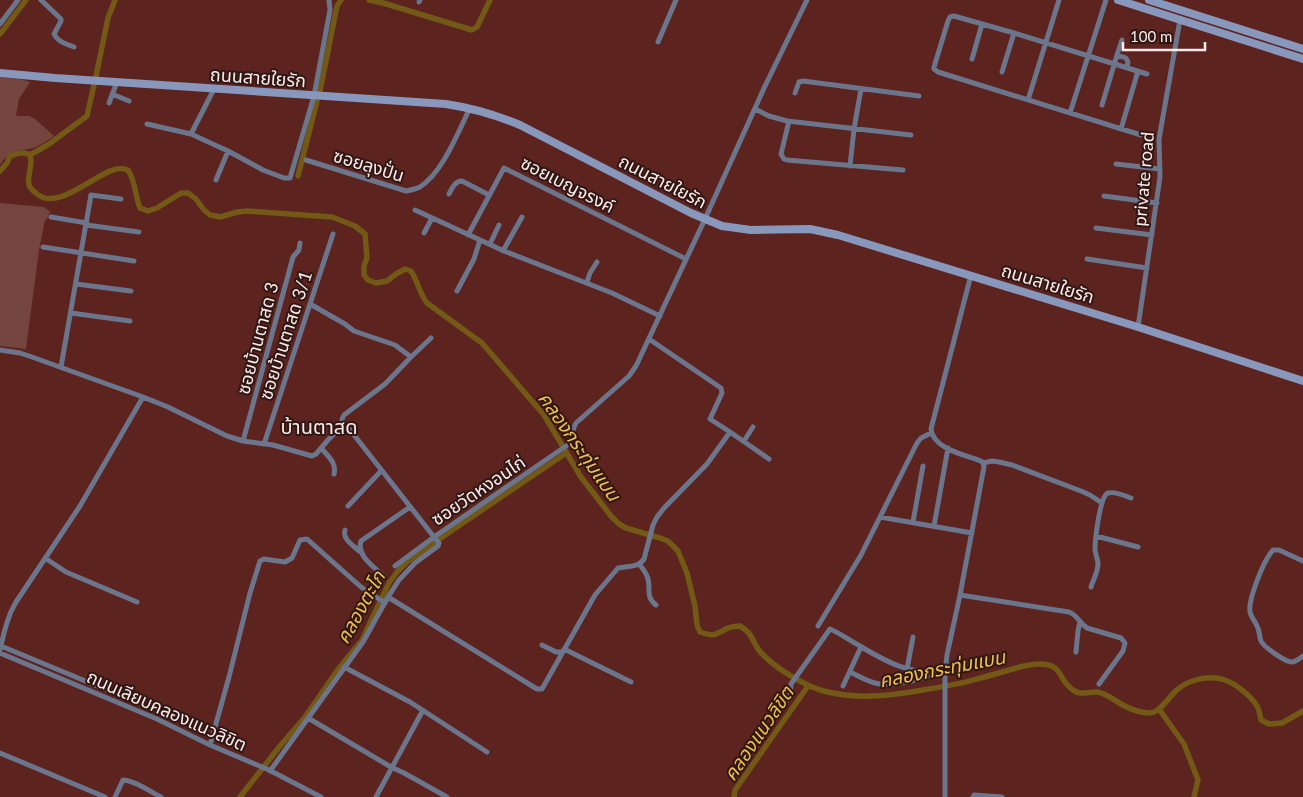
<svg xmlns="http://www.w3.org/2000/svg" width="1303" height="797" viewBox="0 0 1303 797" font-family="Lato,'Noto Sans Thai',sans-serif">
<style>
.green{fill:#74443e}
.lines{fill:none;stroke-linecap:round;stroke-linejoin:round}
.canal{stroke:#725916;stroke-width:5.5}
.street{stroke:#6b768d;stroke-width:5}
.secondary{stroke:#8898bd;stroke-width:8}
.labels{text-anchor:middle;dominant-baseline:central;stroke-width:4;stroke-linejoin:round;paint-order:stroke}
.street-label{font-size:18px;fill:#fbecea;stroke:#311714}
.water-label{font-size:19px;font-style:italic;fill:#efc14f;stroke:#311714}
.quarter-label{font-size:20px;fill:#fbecea;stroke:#311714}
</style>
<rect width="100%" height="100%" fill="#5c231f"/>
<path class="green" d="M 0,77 L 20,79 L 30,82 L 19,99 L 16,116 L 29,116 L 35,119 L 54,136 C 48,140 42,144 36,147 C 18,153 12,147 0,165 Z
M 0,203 L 44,207 L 50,212 L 47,219 L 45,220 L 39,250 L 26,349 L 0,346 Z"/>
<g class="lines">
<path class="canal" d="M 369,0 L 383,3 L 472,30 L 477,27 L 490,0
M 0,34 L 26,0
M 96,76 L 108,18 L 115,0
M 320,91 L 337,6 L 341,0
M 30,155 L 49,144 L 87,116 L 94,85
M 0,171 L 7,163 L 10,156 C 17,154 23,151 30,155 C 30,155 31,161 31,162 C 31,170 27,177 29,185 C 30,189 34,191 37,194 C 57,211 93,176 113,170 C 119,168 122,168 128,170 C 136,182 135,196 140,208 L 148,211 L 157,208 L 181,193 L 188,193 L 196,199 L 204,210 L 210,215 L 220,217 L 237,212 L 248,211 L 332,217 L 355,226 L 365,234 L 367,258 L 364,266 L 364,275 L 368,280 L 376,283 L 387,281 L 396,274 L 405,269 L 411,271 C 418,281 419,293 427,303 L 482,343 L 544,415 L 581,477 L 611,516 L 619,524 L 626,528 L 660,538 L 668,541 L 678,551 L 687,573 L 695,606 L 697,625 L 700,632 C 715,637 715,635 728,628 C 731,627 736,626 740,626 C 752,633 751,638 758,649 C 771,666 807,688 828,692 C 861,700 895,695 929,689 C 945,686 961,684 977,679 C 993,675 1008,670 1024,666 C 1029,665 1034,664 1039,664 C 1064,664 1057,679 1073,690 C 1081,696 1089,691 1098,692 C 1107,694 1114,700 1121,704 C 1130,709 1140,713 1150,713 C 1161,712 1170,695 1178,689 C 1190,679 1210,675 1225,680 C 1236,684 1250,695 1257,706 C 1259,709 1260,715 1261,720 L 1269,724 L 1282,723 L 1303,711
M 298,176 L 317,101
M 1159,709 L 1184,744 L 1198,780 L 1194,797
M 240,797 L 280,746 L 305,717 L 339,668 L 362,640 L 389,583 L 397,572 L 407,562 L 451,531 L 566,453
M 734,797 L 735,790 L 808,686"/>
<path class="street" d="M 41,0 L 61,19 L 61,21 L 54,34 C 58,42 66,44 74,47
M 419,2 L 420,0
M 0,24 L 18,0
M 658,42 L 676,0
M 1117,55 L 1122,40
M 972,59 L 982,24
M 1002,72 L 1014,33
M 795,93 L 799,82 L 803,81 L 919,96
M 112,94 L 129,101
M 1028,100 L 1059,0
M 109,103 L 117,82
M 1102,105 L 1117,55 L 1126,58 L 1128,62 L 1127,67
M 755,109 L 769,116 L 787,121 L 911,135
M 1070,113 L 1106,0
M 789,121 L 781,154 L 784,159 L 787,160 L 903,170
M 147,124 L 191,134 L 228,151 L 263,170 L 284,178 L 290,178 L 314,96 L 330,10 L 329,0
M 1121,129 L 1138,71
M 191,134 L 214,89
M 1141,135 L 938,72 L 934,69 L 934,67 L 948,21 L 950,17 L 954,16 L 1014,33 L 1147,74
M 306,160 L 406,191 C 411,190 416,189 420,187 C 443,172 458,132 470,108
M 1116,164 L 1160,169
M 850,166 L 854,129 L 861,89
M 216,180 L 228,151
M 449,194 C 452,188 455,181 462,181 L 489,195
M 1104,196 L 1157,203
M 415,210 L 504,251 L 612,293 L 660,316
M 51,217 L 87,223
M 86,225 L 139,232
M 1096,228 L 1152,235
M 424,233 L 432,218
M 468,235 L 504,168 L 686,259
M 490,244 L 499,225
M 43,247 L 134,261
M 503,251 L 522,217
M 1087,259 L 1147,268
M 587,282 L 590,273 L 597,262
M 76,284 L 131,291
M 457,291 L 474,259 L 480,240
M 310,304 L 345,324 L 354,331 L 395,345 L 411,357
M 71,313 L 130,321
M 1138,327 L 1160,177 L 1159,139 L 1180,20
M 0,350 L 20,353 L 32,357 L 143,397 L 168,407 L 227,436 L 243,441 L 273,445 L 312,456 L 316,454 L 328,440 L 343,425 L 347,426 L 434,537 L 569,444 C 574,438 571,431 576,423 L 629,376 L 636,366 L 705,219 L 765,86 L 807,0
M 61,367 L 91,195 L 121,199
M 343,425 L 342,419 L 344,415 L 385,384 L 411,357 L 431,338
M 730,432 L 769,459
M 243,441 L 293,257 L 299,250 L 300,243
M 744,441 L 753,427
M 264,444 L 333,234
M 321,448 C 328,456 337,463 334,474
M 983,463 L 992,461 L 999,462 L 1012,465 L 1081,491 L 1090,495 L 1102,503
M 348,506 L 381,471
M 880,517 L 972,533
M 913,522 L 923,466
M 934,526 L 948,448
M 345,530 C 342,539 353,545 359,551
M 1096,536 L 1138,547
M 45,558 L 66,572 L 137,602
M 1303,561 L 1279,550 L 1273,550 C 1264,560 1248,599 1250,612 C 1251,617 1255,621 1257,626 C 1260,631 1259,636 1261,641 C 1264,647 1286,663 1293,662 C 1297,661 1300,658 1303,656
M 640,565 C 643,569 647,574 648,579 C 651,590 645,596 656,605
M 384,577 C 375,567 356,556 361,541 L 410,507
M 1091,587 C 1093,580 1098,572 1098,564 C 1098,559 1095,554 1095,549 C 1095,540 1100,495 1108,493 C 1115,491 1125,496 1131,498
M 960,595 L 1069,612 C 1077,615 1080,623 1087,628 L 1121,638 L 1125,643 L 1123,651 L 1099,684
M 388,597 L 532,686 L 537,689 L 542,689 L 595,595 L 618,568 C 627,566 638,568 644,559 L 653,525 L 657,517 L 664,508 L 707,464 L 730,432 L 710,419 L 722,393 L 721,388 L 649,339
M 818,626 L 861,555 L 917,443 L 921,438 L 931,433
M 542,645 L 556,652 L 562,652
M 1,646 L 107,690
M 564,649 L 631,682
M 0,650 C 4,633 7,617 16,602 L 80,506 L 143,397
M 1076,652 L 1078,631 L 1080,622
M 0,653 L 157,719 L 210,745 L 269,770 L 321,797
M 344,667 L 410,702 L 487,752
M 907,669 L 913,637
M 850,672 C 859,676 869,683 880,684 C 893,686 922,680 934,673
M 843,686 L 861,647
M 778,711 L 790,696 L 791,684 L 830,629 C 840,633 850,641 860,646 C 891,665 909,673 945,673
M 308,718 L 391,767 L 404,773 L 447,797
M 210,745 L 229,677 L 250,593 L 260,561 L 264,559 L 285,562 L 292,558 L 300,540 L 307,539 L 361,587 L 385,603
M 0,753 L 105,797
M 270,771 L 363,642 L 388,597 L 399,580 L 415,563 L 438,546 L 439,543 L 434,537 L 395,566
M 115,797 L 123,780 C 134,780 151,792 161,797
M 376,797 L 423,710
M 945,797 L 945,673 L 947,655 L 960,595 L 984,467 L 983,463 L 981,461 C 965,455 933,449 931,429 L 971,275
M 973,797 L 974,795 L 1002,797"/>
<path class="secondary" d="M 1118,0 L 1303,59
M 1149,0 L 1303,49
M 0,73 L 55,78 L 446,104 C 472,108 496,115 520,125 L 691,213 L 722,226 L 751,230 L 810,229 L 838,235 L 1138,327 L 1303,381"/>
</g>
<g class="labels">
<g class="street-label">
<text transform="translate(258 77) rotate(4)">ถนนสายใยรัก</text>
<text transform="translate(369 165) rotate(17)">ซอยลุงปั่น</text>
<text transform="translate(1143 179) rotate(-85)">private road</text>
<text transform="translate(663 181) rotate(27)">ถนนสายใยรัก</text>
<text transform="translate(568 184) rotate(27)">ซอยเบญจรงค์</text>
<text transform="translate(1048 283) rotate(17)">ถนนสายใยรัก</text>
<text transform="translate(285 335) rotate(-72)">ซอยบ้านตาสด 3/1</text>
<text transform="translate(257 338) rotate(-75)">ซอยบ้านตาสด 3</text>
<text transform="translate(478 490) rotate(-34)">ซอยวัดหงอนไก่</text>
<text transform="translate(167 710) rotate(24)">ถนนเลียบคลองแนวลิขิต</text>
</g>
<g class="water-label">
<text transform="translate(580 446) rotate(55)">คลองกระทุ่มแบน</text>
<text transform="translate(360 607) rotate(-61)">คลองตะโก</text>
<text transform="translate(942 668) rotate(-11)">คลองกระทุ่มแบน</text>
<text transform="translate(758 733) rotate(-56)">คลองแนวลิขิต</text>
</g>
<g class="quarter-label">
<text x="319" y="426">บ้านตาสด</text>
</g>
</g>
<path d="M1123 42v8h82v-8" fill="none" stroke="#fbecea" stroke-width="2.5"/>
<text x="1130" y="42" font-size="15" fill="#fbecea" stroke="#311714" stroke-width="4" paint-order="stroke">100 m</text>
</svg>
